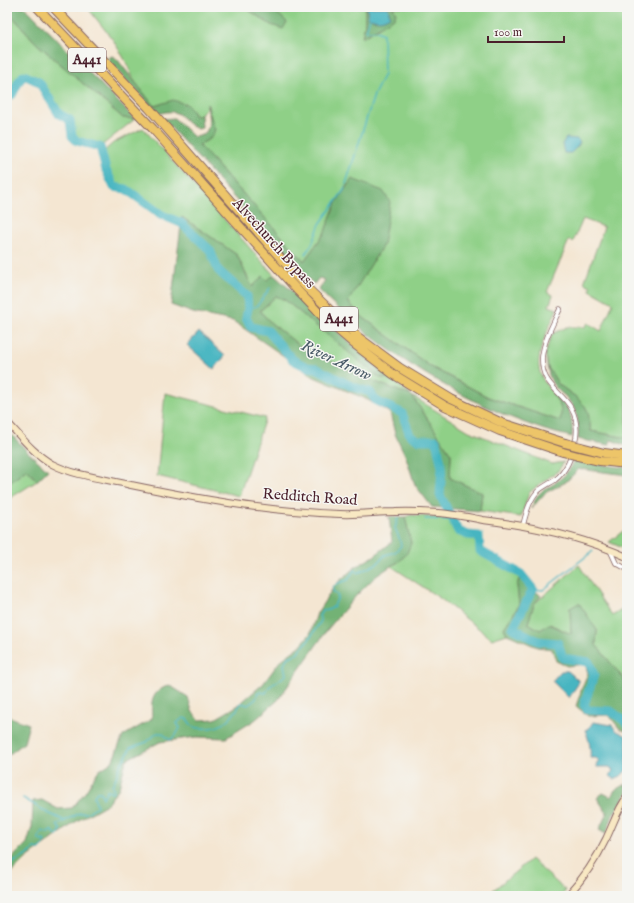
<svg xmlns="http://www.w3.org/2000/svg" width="634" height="903" viewBox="0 0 634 903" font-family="'IM FELL English',serif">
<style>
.green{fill:#8fd087;stroke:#6c7859}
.forest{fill:#73b274;stroke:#5e6850}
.water{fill:#47b5c1;stroke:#486a76}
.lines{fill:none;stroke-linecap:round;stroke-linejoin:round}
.stream{stroke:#47b5c1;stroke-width:1.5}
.river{stroke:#47b5c1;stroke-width:9}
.street-casing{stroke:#866565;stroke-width:5.5}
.secondary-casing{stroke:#866565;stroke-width:8}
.highway-casing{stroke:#866565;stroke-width:10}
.street{stroke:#fff;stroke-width:4}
.secondary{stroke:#f8e8c3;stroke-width:6}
.highway{stroke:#edc569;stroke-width:8}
.highway-bridge-casing{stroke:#866565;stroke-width:10;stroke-linecap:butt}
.highway-bridge{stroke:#edc569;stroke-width:8}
.labels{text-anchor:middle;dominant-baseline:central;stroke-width:3;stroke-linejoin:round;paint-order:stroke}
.shield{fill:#f6f6f2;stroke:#7e6067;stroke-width:1}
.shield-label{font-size:14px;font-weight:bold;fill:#4a1f2b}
.street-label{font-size:15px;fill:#4a1f2b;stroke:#f6f6f2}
.water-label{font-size:16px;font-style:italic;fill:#495b67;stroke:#f6f6f2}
</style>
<rect width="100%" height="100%" fill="#f6f6f2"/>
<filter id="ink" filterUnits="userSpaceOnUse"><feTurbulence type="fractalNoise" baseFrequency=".025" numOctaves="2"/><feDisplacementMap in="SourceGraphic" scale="8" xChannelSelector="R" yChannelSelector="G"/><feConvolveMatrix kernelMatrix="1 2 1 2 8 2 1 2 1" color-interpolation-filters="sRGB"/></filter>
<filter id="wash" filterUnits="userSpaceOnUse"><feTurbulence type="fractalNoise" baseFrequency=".012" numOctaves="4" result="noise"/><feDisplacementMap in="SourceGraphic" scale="16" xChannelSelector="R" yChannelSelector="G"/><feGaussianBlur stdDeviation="0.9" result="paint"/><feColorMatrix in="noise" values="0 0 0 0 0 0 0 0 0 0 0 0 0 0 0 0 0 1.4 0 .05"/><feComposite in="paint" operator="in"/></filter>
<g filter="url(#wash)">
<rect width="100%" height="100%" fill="#f4e6d2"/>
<path class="green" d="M 87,7 L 244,7 L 271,25 L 278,14 L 266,7 L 365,7 L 365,23 L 362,37 L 396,13 L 393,7 L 627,7 L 627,438 L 591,431 L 588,414 L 585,406 L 576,397 L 559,385 L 547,366 L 545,353 L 552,334 L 567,327 L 585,327 L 588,323 L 601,331 L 613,303 L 590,290 L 591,286 L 584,283 L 604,227 L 583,219 L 573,242 L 569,240 L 547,292 L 553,295 L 549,306 L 557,309 C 550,327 537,348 539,368 C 541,385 561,398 562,411 C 562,414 561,418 560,421 L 488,397 L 431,367 L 361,316 L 348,301 L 383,245 L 336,203 L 324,234 L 304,261 L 199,145 L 211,138 L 208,105 L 201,115 L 196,117 L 188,105 L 154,106 L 135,82 L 125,60 L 113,40 Z
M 7,10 L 36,43 L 123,118 L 135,119 L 100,147 L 77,141 L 72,136 L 70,120 L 59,114 L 39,82 L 24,75 L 19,81 L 12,95 L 7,95 Z
M 143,128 L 274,275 L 267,281 L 263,277 L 252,287 L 237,255 L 182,217 L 181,223 L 162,215 L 126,189 L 114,187 L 106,170 L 101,154 L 113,143 Z
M 276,296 L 285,300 L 380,378 L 390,378 L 412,396 L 469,431 L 552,464 L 564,462 L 558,471 L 536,487 L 529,493 L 521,517 L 480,511 L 482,493 L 450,478 L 451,454 L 412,396 L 365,378 L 300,346 L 271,323 L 260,311 Z
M 165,393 L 265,418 L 239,496 L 157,476 Z
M 27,469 L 37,481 L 7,500 L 7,485 Z
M 411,515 L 437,517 L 452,520 C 460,534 464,535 479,536 L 480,551 L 521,574 L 517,585 L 519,605 L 504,628 L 507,634 L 492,639 L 441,599 L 391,566 L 396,564 L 411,543 L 405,517 Z
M 627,528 L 627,550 L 609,542 Z
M 579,565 L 612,616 L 625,608 L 627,611 L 627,683 L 596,645 L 597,630 L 570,608 L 571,634 L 550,624 L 540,630 L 528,623 L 534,604 Z
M 531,859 L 566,891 L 560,896 L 486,896 Z"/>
<path class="forest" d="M 7,7 L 25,7 L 135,119 L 123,118 L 36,43 L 7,10 Z
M 244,7 C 266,7 270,6 287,22 L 283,29 L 271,25 Z
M 365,7 L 367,7 L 368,17 L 375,20 L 388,8 L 388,7 L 393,7 L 396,13 L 394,18 L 362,38 L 365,23 Z
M 112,56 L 117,59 L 154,106 L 173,100 L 188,105 L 195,116 L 201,115 L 202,128 L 198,129 C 179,122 184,106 158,114 L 111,64 L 108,58 Z
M 207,104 L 215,130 L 211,138 L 199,145 L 304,261 L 324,234 L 336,203 L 352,179 L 383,191 L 390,202 L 383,245 L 348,302 L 361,316 L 431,367 L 488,397 L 560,421 C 563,407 559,404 552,393 C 570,406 573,415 572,437 C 561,434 550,432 539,428 C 460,401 378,350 319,290 L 325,280 L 319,278 L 314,284 L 304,275 L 163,119 L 174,118 L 194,137 C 214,135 208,119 207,104 Z
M 182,217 L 237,255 L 252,287 L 263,276 L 267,280 L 274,275 L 390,378 L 380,378 L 285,300 L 276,296 L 260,311 L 271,323 L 300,346 L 365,378 L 412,396 L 451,454 L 450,478 L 482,493 L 480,511 L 432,507 L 415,485 L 406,457 L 395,434 L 390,413 L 366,399 L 314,377 L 233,321 L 193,313 L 171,305 Z
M 547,366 L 559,385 L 576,397 L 585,406 L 588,412 L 591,431 L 627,438 L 627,446 L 611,440 L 609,445 L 578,439 C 579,425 578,410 568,400 C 566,396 562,394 559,391 C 551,384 549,376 547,366 Z
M 9,432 L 28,452 L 48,470 L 37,481 L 27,469 L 7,485 L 7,433 Z
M 574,461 L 627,468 L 627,475 L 579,469 L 566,482 L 545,493 L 531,509 L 537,496 L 543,490 L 554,484 L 566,474 Z
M 389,517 L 405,517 L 411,543 L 407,553 L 400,561 L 391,566 L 375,577 L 355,597 L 327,630 L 278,700 L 255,720 L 226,738 L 196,737 L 160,742 L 126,760 L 119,788 L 107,804 L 77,821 L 27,858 L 7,877 L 7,863 L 27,843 L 32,827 L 33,801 L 42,800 L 58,809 L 72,808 L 86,791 L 98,771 L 112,762 L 123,736 L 152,719 C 151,700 151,693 169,685 L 188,697 L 192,711 L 199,720 L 215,719 L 237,706 L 263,684 L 280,661 L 300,646 L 310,634 L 317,613 L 335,585 L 354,568 L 374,556 L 392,542 Z
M 521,574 L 533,589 L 541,596 L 534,604 L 528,623 L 540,630 L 549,624 L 571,634 L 570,608 L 579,603 L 597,630 L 596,645 L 627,683 L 627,732 L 619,728 L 609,715 L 588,716 L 576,706 L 583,685 L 588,673 L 585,664 L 567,666 L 556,661 L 552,649 L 537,647 L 507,634 L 504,628 L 519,605 L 517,585 Z
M 7,716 L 29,724 L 24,743 L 7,756 Z
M 626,784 L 627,793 L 613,815 L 606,834 L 599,830 L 607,813 L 597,798 L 603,793 L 611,797 L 614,791 Z"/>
<path class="water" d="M 367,7 L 388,7 L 390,16 C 382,21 377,21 368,17 Z
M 566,138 L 577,139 L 580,142 L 578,146 L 571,153 L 564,153 L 562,144 Z
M 199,332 L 225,356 L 214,369 L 187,345 Z
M 561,671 L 568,671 L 578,680 L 578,684 L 569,698 L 552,681 Z
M 593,722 L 612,725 L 617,731 L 627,736 L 627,770 L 621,776 L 614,779 L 609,775 L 613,771 L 610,767 L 597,767 L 596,765 L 599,761 L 596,758 L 590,758 C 591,748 589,739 585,730 L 589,728 Z"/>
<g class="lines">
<path class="stream" d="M 305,254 L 312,244 L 320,224 L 344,190 L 374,95 L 384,74 L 383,34 L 377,31 L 366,31 L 370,18
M 248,309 L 257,306 L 270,288
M 425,519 L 452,520
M 533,589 L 543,590 L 593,551
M 23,798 L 48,813 L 63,820
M 7,870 L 14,862 L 29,854 L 34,848 L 40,849 L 45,842 L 44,840 L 41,841 L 38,838 L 42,831 L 48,833 L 52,830 L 57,836 L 61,830 L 57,825 L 80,813 L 87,813 L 97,806 L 94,796 L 97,792 L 101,792 L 103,798 L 107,790 L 112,793 L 114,791 L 112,785 C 116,780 117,774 119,768 C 122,760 128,756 130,748 L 147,742 L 157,733 L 162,733 L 170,740 L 176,735 L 180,728 L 177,723 L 183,718 L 187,719 L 193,727 C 217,732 230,723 241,703 L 248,705 L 256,699 L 258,692 L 266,693 L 269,687 L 286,675 L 284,665 L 287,658 L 296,654 L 308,641 L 321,621 L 319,616 L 322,611 C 333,610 335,606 338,596 L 333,591 L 333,587 L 338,583 L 348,580 L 354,570 L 358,573 L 378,563 L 385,555 L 395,552 L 401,546 L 400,540 L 395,528 L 398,518"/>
<path class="river" d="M 7,95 L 12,95 L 19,81 L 24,75 L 39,82 L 59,114 L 70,120 L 72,136 L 77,141 L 100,147 L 106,170 L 114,187 L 126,189 L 162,215 L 181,223 L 210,250 L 218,270 L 222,274 L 247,296 L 248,309 L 246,318 L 251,327 L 268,331 L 293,360 L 307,367 L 316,368 L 353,387 L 370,392 L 376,401 L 402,413 L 410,435 L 418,440 L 436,440 L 442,467 L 440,495 L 458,531 L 468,535 L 479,536 L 480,551 L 521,574 L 533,589 L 513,628 L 538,641 L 558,643 L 563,658 L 589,662 L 594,675 L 584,705 L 588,710 L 611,711 L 627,723"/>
</g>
</g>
<g filter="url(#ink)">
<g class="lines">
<defs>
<path id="street" d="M 523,525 C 526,514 529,501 537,492 C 542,487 549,484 555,480 C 568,470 573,454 576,438 C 578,425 575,411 566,401 C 553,386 541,380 542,357 C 544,340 553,324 560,309
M 610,550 L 616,563 L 627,569"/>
<path id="secondary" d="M 7,422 C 21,437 34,454 52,464 C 75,476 106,479 131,485 C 199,499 270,512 340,514 C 359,515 377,512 395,512 C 409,511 424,512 438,513 C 453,514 468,517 483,520 C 532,526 581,536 627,557
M 567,896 C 583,879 596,860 606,839 C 613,825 617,810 627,797"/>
<path id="highway" d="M 37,7 L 153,129 L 298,291 L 324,318 L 353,343 L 393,374 L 445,406 L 500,431 L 563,452
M 53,7 L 149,108 L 305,286 L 358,337 L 400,368 L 451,399 L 502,423 L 565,443
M 581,447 L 604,453 L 627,456
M 578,456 L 600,461 L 627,464"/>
</defs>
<use href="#street" class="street-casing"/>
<use href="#secondary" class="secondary-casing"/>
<use href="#highway" class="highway-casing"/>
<use href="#street" class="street"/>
<use href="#secondary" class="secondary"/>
<use href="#highway" class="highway"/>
<defs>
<path id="highway-bridge" d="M 565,443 L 581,447
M 563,452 L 578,456"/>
</defs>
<use href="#highway-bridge" class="highway-bridge-casing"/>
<use href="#highway-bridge" class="highway-bridge"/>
</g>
</g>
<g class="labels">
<g class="shield">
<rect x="68" y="48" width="38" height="24" rx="3"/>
<rect x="320" y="307" width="38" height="24" rx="3"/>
</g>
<g class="shield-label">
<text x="87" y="60">A441</text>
<text x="339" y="319">A441</text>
</g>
<g class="street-label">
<text transform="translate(274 243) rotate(48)">Alvechurch Bypass</text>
<text transform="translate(310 497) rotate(4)">Redditch Road</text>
</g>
<g class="water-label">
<text transform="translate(336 361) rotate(25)">River Arrow</text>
</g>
</g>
<rect width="634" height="903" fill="none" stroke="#f6f6f2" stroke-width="24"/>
<path d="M488 36v6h76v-6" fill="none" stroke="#4a1f2b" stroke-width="2"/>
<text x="494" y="36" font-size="12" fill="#4a1f2b" stroke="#f6f6f2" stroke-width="3" paint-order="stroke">100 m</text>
</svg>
